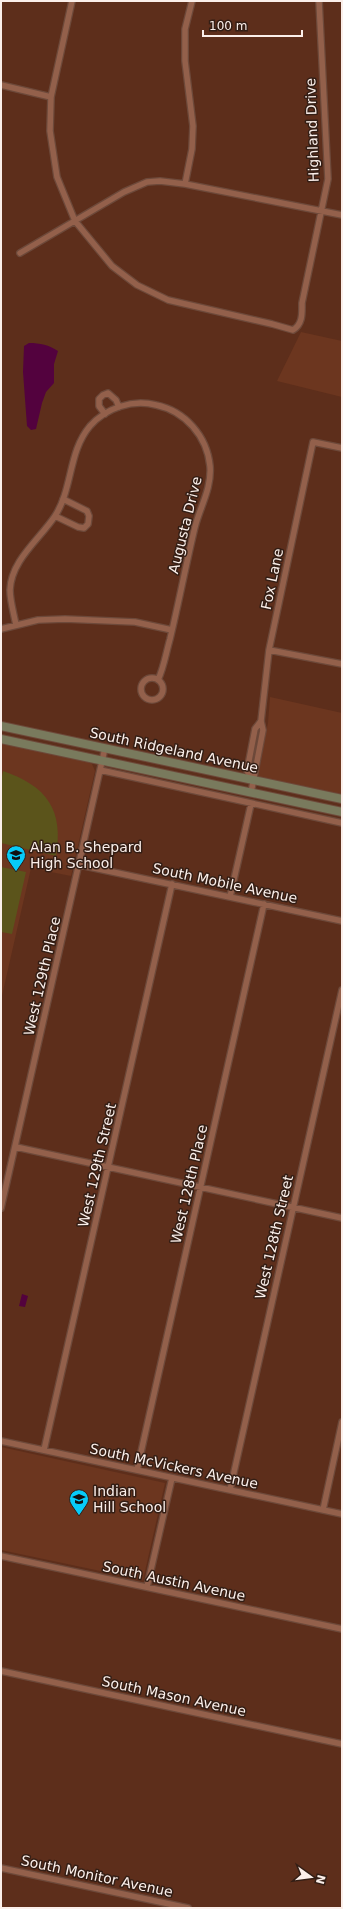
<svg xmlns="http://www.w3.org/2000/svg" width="343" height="1909" viewBox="0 0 343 1909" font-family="'DejaVu Sans',sans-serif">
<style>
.built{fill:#6c361f}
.green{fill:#5b541b}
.water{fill:#53023e}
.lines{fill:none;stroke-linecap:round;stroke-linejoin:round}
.street-casing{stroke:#6d493a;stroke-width:8}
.secondary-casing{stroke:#6d493a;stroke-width:10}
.street{stroke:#93604b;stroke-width:5.5}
.secondary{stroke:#797a5d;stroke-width:8}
.labels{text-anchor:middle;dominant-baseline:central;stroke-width:3;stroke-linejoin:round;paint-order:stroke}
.street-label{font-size:14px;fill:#fbefea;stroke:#331e15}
.poi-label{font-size:14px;fill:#fbefea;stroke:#331e15;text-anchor:start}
</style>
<rect width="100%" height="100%" fill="#5d2e1b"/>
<path class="built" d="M 301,332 L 342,341 L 342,397 L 277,381 Z
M 270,697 L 342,713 L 342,794 L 258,777 L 268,723 Z
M 1,743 L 89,762 L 92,764 L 95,771 L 71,876 L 31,868 L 1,1000 Z
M 1,1447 L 165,1483 L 143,1580 L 1,1550 Z"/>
<path class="green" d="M 3,771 C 47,786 64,810 56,856 L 1,843 L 1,781 Z
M 1,867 L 26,872 L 12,934 L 1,932 Z"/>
<path class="water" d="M 29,343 C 40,343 49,345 58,351 L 54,364 L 54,383 L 46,392 L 42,403 L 36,429 L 31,430 L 27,426 L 23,372 L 24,346 Z
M 22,1294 L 28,1296 L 25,1307 L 19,1306 Z"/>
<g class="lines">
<defs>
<path id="street" d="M 72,1 L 51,97 L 50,131 L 57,177 L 75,221 L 112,266 L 137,285 L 168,300 L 272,324 L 293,330 C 303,324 302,313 302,303 L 328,179 L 319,1
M 1,85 L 51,97
M 185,184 L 192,149 L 193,126 L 185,61 L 185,29 L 192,1
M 20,253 L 124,192 L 147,182 L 160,181 L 185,184 L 342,215
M 105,414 L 99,406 L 99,399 L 103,395 L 108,393 L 116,400 L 119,407
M 55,516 L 78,527 L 84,528 L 88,524 L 89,516 L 87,511 L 63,499
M 16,625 C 14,614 10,601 10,590 C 11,560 40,539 55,516 C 73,488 68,452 90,426 C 106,408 132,399 156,405 C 185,411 207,436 210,466 C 212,488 200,507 195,527 C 186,564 179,602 170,639 C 166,653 164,667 158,680
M 1,629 L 38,620 L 65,619 L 135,622 L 172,630
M 269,650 L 342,664
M141 689a11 11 0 1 1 22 0a11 11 0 1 1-22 0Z
M 100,770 L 342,823
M 254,780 L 247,771 L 255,729 L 261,721
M 251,793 L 263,730 L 261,721 L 269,650 L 313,442 L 342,448
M 80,865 L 342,921
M 230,897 L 251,804
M 16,1147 L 342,1218
M 1,1208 L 105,748
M 1,1441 L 342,1514
M 44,1450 L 172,884
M 137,1470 L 264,904
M 230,1490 L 342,990
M 323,1510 L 342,1422
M 1,1556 L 342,1629
M 147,1587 L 172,1478
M 1,1671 L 342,1744
M 1,1868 L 188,1908"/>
<path id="secondary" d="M 1,726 L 342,799
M 1,739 L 342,812"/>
</defs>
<use href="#street" class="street-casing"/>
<use href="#secondary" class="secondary-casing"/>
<use href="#street" class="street"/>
<use href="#secondary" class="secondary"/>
</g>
<defs>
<symbol id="school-pin" viewBox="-11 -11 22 30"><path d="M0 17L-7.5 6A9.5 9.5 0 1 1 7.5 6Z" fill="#07cbf9" stroke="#331e15"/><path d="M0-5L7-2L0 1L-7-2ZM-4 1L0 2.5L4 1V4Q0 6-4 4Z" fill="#111"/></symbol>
</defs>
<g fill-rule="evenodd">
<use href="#school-pin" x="5" y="844" width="22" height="30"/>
<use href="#school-pin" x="68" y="1488" width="22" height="30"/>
</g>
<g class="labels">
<g class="street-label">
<text transform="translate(312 130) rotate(-92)">Highland Drive</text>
<text transform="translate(185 525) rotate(-76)">Augusta Drive</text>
<text transform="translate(272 579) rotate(-78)">Fox Lane</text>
<text transform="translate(174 750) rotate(12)">South Ridgeland Avenue</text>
<text transform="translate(225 883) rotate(12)">South Mobile Avenue</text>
<text transform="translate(42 976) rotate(-77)">West 129th Place</text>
<text transform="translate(97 1165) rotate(-77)">West 129th Street</text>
<text transform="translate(189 1184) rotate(-77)">West 128th Place</text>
<text transform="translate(274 1237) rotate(-77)">West 128th Street</text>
<text transform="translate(174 1466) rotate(12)">South McVickers Avenue</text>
<text transform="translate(174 1581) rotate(12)">South Austin Avenue</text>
<text transform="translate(174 1696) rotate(12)">South Mason Avenue</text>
<text transform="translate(97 1876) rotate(12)">South Monitor Avenue</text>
</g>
<g class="poi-label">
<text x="30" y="847">Alan B. Shepard<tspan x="30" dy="16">High School</tspan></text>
<text x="93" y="1491">Indian<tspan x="93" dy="16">Hill School</tspan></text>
</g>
</g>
<rect width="343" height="1909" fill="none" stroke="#fbefea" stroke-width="4"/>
<g transform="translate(311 1877) rotate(104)" stroke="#331e15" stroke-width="3" paint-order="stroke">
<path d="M0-3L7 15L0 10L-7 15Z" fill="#fbefea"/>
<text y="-6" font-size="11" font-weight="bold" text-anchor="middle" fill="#fbefea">N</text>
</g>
<path d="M203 30v6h99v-6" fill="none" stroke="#fbefea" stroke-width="2"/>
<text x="209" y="30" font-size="12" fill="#fbefea" stroke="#331e15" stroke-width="3" paint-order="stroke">100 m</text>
</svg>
